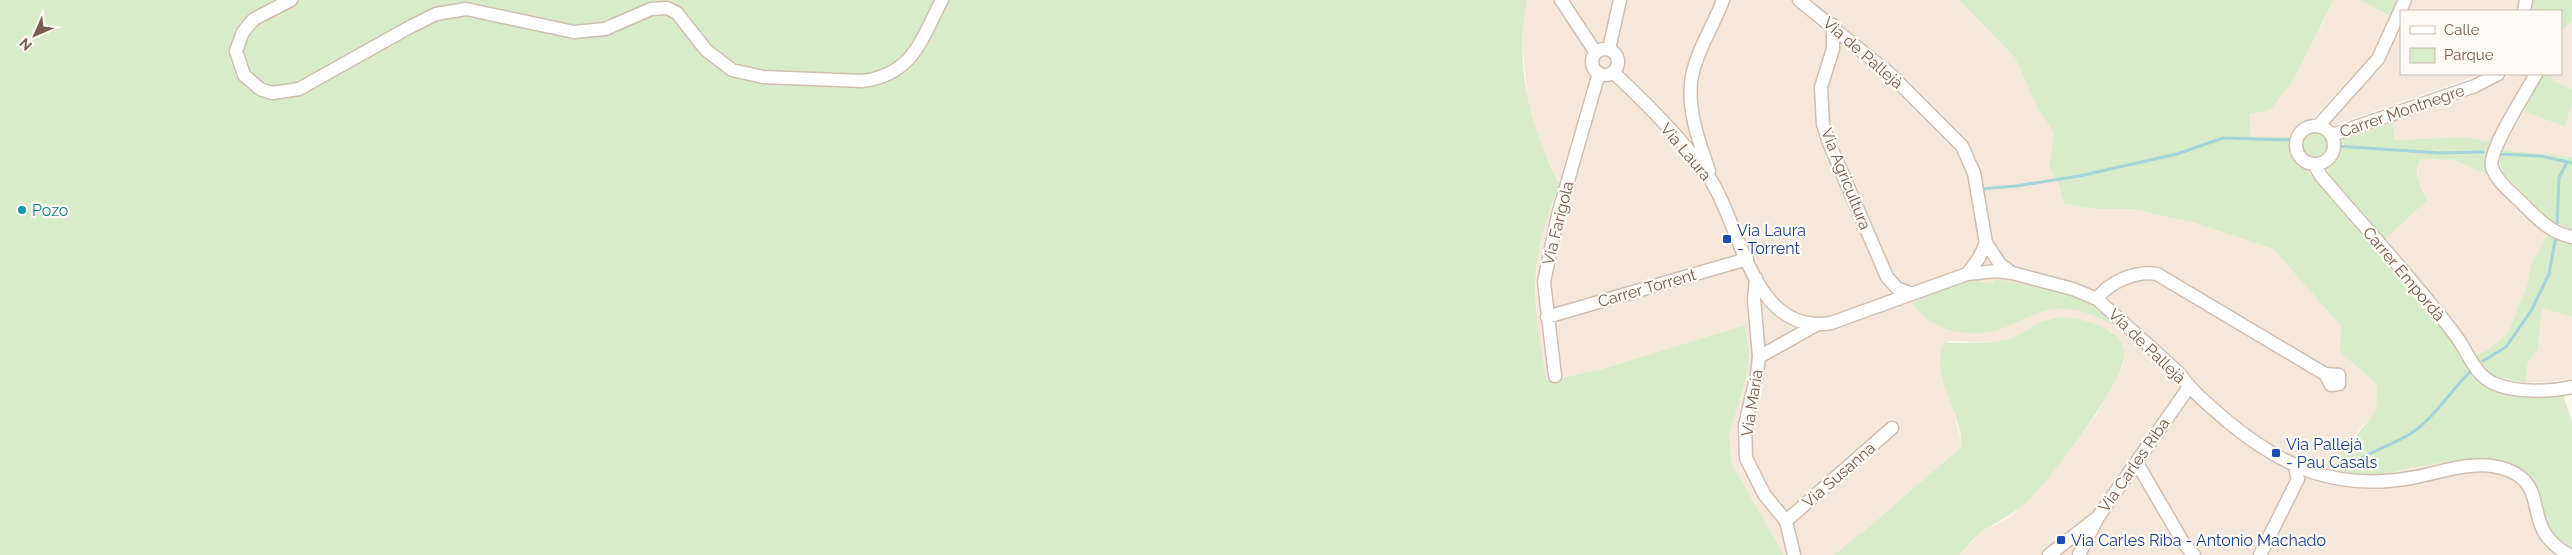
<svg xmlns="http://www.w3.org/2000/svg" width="2572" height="555" viewBox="0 0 2572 555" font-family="Raleway,sans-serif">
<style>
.residential{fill:#f5e8da}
.green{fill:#d8ecc9}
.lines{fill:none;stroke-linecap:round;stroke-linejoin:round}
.stream{stroke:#a5d3da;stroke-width:3}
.minor-casing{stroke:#d1beb0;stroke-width:15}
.minor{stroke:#fff;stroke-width:12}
.culture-dot{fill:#0f9aa8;stroke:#fffaf3;stroke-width:2}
.transit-dot{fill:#1a4fb4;stroke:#fffaf3;stroke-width:2}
.labels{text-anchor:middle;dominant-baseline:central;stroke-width:4.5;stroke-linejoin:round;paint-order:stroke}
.street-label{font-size:16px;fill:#7a5c4d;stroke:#fffaf3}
.culture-label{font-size:16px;fill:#0d838f;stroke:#fffaf3;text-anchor:start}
.transit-label{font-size:16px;fill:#164399;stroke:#fffaf3;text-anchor:start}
</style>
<rect width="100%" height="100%" fill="#fdf6ec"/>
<path class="residential" d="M 1527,0 L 1959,0 L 2015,58 L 2038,109 L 2054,133 L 2049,166 L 2058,183 L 2064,204 L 2095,209 L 2132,209 L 2195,223 L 2273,249 L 2341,326 L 2341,352 L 2377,384 L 2376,410 L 2348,444 L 2386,474 L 2408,468 L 2471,458 L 2504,463 L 2572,555 L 1960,555 L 1981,532 L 2010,517 L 2033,496 L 2096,416 L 2124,363 L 2123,348 L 2112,332 L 2088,323 L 2060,317 L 2039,322 L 2021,334 L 2009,339 L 1987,343 L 1949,341 L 1941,364 L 1961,440 L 1960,448 L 1864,531 L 1833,555 L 1784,555 L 1732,464 L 1729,436 L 1746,378 L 1749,351 L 1745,325 L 1602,369 L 1547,381 L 1536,328 L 1537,258 L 1541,233 L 1560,185 L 1536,133 L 1528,105 L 1523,48 L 1523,19 Z
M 2334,0 L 2359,0 L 2390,16 L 2372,55 L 2295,137 L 2251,137 L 2248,114 L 2270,110 L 2323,24 Z
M 2412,0 L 2520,0 L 2520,2 L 2518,11 L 2407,11 Z
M 2572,21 L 2572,89 L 2552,80 L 2553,74 L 2561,74 L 2561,32 Z
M 2401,27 L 2401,74 L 2482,74 L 2329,127 L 2327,124 L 2382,67 Z
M 2513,74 L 2527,74 L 2491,142 L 2465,137 L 2395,140 L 2393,121 L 2480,92 Z
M 2572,104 L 2572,157 L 2502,150 L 2524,111 L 2565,127 Z
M 2420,159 L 2453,160 L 2489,175 L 2515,205 L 2547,236 L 2531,264 L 2527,285 L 2508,333 L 2489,349 L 2475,356 L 2383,241 L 2428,200 L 2418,181 L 2417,165 Z
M 2542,308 L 2572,317 L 2572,380 L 2526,383 L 2527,364 L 2538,349 Z"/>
<path class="green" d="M 0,0 L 1527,0 C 1514,67 1529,125 1560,185 C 1527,257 1532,305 1547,381 L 1602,369 L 1745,325 L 1749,351 L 1746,378 L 1729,436 L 1732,464 L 1784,555 L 0,555 Z
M 1959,0 L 2334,0 L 2293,80 L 2270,110 L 2249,114 L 2251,137 L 2295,137 L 2293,146 L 2297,158 L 2451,340 L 2473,374 L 2563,394 L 2572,422 L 2572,552 L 2543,525 L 2523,473 L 2458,465 L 2465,459 L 2408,468 L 2386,474 L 2367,476 L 2330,471 L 2376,410 L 2377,384 L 2340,352 L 2341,326 L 2273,249 L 2195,223 L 2132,209 L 2095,209 L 2064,204 L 2058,183 L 2049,166 L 2054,133 L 2038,109 L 2015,58 Z
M 2359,0 L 2397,0 L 2390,16 Z
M 2533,0 L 2572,0 L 2572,21 L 2561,32 L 2561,11 L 2530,11 Z
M 2543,74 L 2553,74 L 2552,80 L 2572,89 L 2572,104 L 2565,127 L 2524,111 Z
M 2393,121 L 2395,140 L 2465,137 L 2491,142 L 2485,158 L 2489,175 L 2453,160 L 2420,159 C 2412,173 2420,187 2428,200 L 2383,241 L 2330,177 L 2327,168 L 2344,137 Z
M2300 145a15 15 0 1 1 30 0a15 15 0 1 1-30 0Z
M 2502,150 L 2572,157 L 2572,230 L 2550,220 L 2503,173 L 2499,161 Z
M 2547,236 L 2572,244 L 2572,317 L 2542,308 L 2538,349 L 2527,364 L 2526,383 L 2493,376 L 2475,356 L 2489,349 L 2508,333 L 2527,285 L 2531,264 Z
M 1980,278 L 1979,282 L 1994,283 L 1996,279 L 2061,291 L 2096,305 L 2124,330 C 2102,320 2080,306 2055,309 C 2033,311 2015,326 1994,331 C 1964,338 1928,329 1912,303 L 1966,281 Z
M 2060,317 C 2080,318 2119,326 2124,350 C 2130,377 2053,474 2033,496 C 2018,513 1998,520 1980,533 C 1973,539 1966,547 1960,555 L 1833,555 L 1864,531 L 1960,448 C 1969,425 1926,373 1945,343 L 1987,343 L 2009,339 L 2021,334 L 2039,322 Z"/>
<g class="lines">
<path class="stream" d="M 2336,146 L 2440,153 L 2483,152
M 2497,154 L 2541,156 L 2572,163
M 1980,189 L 2016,186 L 2079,176 L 2177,154 L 2223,138 L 2291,140
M 2557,227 L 2559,178 L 2567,162
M 2483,361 L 2506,347 L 2531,311 L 2549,274 L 2556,236
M 2352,464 C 2370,451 2394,445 2413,432 C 2436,416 2450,391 2471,371"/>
<defs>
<path id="minor" d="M 291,0 L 254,19 L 243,32 L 236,51 L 244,75 L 260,89 L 272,93 L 299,89 L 408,28 L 436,14 L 466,9 L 574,32 L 605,29 L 651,9 L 667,8 L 677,13 L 706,50 L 732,70 L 763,77 L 863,81 C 914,74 921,39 942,0
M 1561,0 L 1596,53
M 1799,0 L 1890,74 L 1962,146 L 1974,173 L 1986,243 L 2000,264 L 2012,273 L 2073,289 L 2097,299 L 2179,373 C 2192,392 2210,406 2227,421 C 2284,468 2336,491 2411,478 C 2444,472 2475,458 2508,470 C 2541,483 2531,509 2544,532 C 2550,542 2559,549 2569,555
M 2524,11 L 2526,0
M 1833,25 L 1833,49 L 1821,87 L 1823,124 L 1829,143 L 1887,277 L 1897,288 L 1912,294
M 1609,49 L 1620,0
M1592 62a13 13 0 1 1 26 0a13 13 0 1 1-26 0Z
M 1613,72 C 1645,102 1689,145 1712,182 C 1742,231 1754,336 1831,323 L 1967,274 L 1996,271 L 2012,273
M 2536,74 C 2527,91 2487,152 2492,167 C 2496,181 2512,193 2522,203 C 2537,218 2550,233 2572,237
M 2318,126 L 2378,59 L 2405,0
M2296 145a19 19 0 1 1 38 0a19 19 0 1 1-38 0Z
M 2332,135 L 2475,86 L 2498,74
M 2314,164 L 2321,176 C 2366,229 2414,280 2456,336 C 2468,352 2474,374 2493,383 C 2515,393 2549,392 2572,387
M 1709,171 C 1699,142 1686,107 1692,76 C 1697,50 1714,25 1723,0
M 1967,274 L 1979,258 L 1986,243
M 1756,278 L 1754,299 L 1759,357 L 1757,374 L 1745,425 L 1746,458 L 1764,494 L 1786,521 L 1794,555
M 2097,299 C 2109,282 2136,270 2157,274 L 2325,374 L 2331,385 L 2339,384 L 2339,375 L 2325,374
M 1547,317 L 1747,259
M 1759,357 L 1816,325
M 1555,376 L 1544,282 L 1558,215 L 1599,73
M 2137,463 L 2184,544 L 2194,555
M 1786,521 L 1892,428
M 2049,555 L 2098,517 L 2189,387
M 2079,555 L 2097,519
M 2260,555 L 2298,479 L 2295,467"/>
</defs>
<use href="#minor" class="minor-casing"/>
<use href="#minor" class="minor"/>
</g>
<circle class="culture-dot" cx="22" cy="210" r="5"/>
<g class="transit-dot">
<rect x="1722" y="234" width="10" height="10" rx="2.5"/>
<rect x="2271" y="448" width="10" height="10" rx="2.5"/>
<rect x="2056" y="535" width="10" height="10" rx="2.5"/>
</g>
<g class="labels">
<g class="street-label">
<text transform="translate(1863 53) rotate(41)">Via de Pallejà</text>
<text transform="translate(2402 111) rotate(-19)">Carrer Montnegre</text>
<text transform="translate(1686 152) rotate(50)">Via Laura</text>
<text transform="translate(1846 179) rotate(68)">Via Agricultura</text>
<text transform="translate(1558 223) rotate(-76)">Via Farigola</text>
<text transform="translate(2404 274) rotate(50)">Carrer Empordà</text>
<text transform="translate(1647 288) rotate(-16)">Carrer Torrent</text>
<text transform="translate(2147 346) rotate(44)">Via de Pallejà</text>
<text transform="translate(1752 403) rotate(-81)">Via Maria</text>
<text transform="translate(2134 465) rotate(-55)">Via Carles Riba</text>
<text transform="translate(1839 475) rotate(-41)">Via Susanna</text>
</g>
<g class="culture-label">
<text x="32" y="210">Pozo</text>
</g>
<g class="transit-label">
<text x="1737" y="230">Via Laura<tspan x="1737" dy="18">- Torrent</tspan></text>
<text x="2286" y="444">Via Pallejà<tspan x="2286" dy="18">- Pau Casals</tspan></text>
<text x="2071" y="540">Via Carles Riba - Antonio Machado</text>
</g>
</g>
<rect x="2400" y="10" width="162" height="65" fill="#fffaf3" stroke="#cabbb1"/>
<rect x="2410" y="26" width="25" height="8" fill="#ffffff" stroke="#cabbb1"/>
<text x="2444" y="35" font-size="15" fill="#7a5c4d">Calle</text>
<rect x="2410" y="48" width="25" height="15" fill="#d8ecc9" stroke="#cabbb1"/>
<text x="2444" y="60" font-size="15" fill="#7a5c4d">Parque</text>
<g transform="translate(35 35) rotate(225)" stroke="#fffaf3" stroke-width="4" paint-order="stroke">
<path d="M0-4L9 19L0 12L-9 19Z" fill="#7a5c4d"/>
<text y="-8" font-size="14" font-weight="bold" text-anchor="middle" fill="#7a5c4d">N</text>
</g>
</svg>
